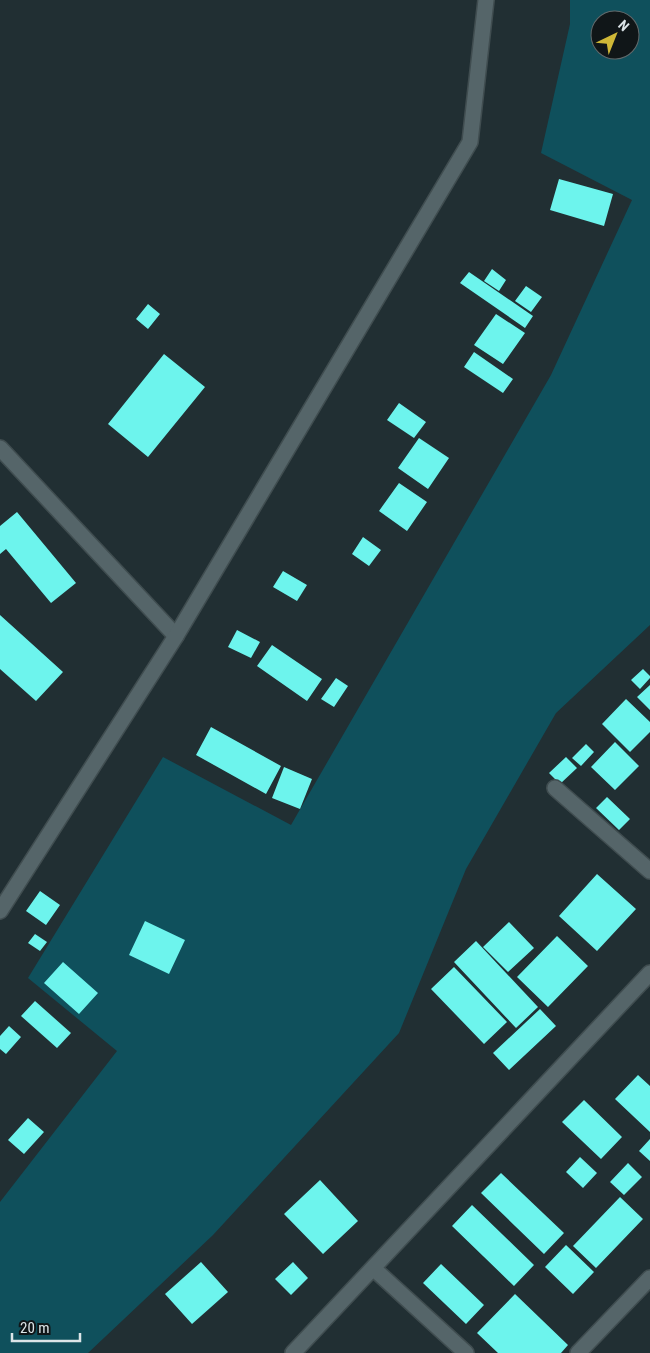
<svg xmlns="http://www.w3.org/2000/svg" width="650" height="1353" viewBox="0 0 650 1353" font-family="'Roboto Condensed',sans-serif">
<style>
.green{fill:#0f505c;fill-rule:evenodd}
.building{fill:#6df4ed}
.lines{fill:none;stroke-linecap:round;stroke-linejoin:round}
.street-casing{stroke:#404d50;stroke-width:18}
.secondary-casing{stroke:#404d50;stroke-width:18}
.street{stroke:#556569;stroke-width:15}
.secondary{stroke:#556569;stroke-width:15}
</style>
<rect width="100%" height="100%" fill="#212f33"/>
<path class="green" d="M 570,0 L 650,0 L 650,625 L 556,713 L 466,869 L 399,1033 L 213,1235 L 88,1353 L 0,1353 L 0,1202 L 117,1051 L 28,978 L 163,757 L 291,825 L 551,375 L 632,200 L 541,153 L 570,24 ZM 600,20 L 630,20 L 630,50 L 600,50 Z"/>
<path class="building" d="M 559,179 L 613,194 L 604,226 L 550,210 Z
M 492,269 L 506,280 L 499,291 L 484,281 Z
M 469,272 L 533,316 L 525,328 L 460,283 Z
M 526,286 L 542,297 L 531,312 L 515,301 Z
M 148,304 L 160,314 L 148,329 L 136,319 Z
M 496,314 L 525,333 L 503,364 L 474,345 Z
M 474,352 L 513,379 L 503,393 L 464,367 Z
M 164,354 L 205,387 L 148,457 L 108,424 Z
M 399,403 L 426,422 L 414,438 L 387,420 Z
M 419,438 L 449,458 L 428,489 L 398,468 Z
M 399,483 L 427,502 L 407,531 L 379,511 Z
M 17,512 L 76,583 L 51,603 L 6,549 L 0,554 L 0,526 Z
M 363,537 L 381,550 L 369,566 L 352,554 Z
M 283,571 L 307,585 L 297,601 L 273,587 Z
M 0,615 L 63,672 L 36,701 L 0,669 Z
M 237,630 L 260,642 L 251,658 L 228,647 Z
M 272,645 L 322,679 L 307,701 L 257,666 Z
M 643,669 L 650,676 L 650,678 L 640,689 L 631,680 Z
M 336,678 L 348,686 L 334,707 L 321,699 Z
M 650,685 L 650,710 L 637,697 Z
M 626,699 L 650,722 L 650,732 L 630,752 L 602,724 Z
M 211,727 L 281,766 L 266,794 L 196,755 Z
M 615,742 L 639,766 L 615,790 L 591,767 Z
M 586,744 L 594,752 L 581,766 L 572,758 Z
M 566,757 L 577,768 L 560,784 L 549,773 Z
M 284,767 L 312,779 L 300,809 L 272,798 Z
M 607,797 L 630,819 L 619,830 L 596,808 Z
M 597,874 L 636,909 L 597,951 L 559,916 Z
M 40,891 L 60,905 L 46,925 L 26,911 Z
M 145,921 L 185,940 L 169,974 L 129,955 Z
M 509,922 L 534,948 L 508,972 L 483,947 Z
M 35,934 L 47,942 L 40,951 L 28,943 Z
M 557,936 L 588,966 L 548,1007 L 517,977 Z
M 476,941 L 538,1007 L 516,1028 L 454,962 Z
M 63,962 L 98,993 L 79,1014 L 44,983 Z
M 454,967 L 507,1022 L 484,1044 L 431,989 Z
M 35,1001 L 71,1033 L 57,1048 L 21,1016 Z
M 540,1009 L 556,1026 L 509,1070 L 493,1053 Z
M 9,1026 L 21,1037 L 6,1054 L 0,1049 L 0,1036 Z
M 638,1075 L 650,1086 L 650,1132 L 615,1099 Z
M 584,1100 L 622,1137 L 601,1159 L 562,1122 Z
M 28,1118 L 44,1132 L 24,1154 L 8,1140 Z
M 650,1139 L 650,1161 L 639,1151 Z
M 580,1157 L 597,1173 L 583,1188 L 566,1172 Z
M 628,1163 L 642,1177 L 624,1195 L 610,1182 Z
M 501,1173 L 564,1233 L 544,1254 L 481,1193 Z
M 320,1180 L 358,1221 L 323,1254 L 284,1214 Z
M 620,1197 L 643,1219 L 596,1268 L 573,1246 Z
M 472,1205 L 534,1265 L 514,1286 L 452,1226 Z
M 566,1245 L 594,1272 L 573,1294 L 545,1267 Z
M 201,1262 L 228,1292 L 192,1324 L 165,1294 Z
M 293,1262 L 308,1278 L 291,1295 L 275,1279 Z
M 441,1264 L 484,1305 L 466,1324 L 423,1283 Z
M 515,1294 L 568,1345 L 561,1353 L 498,1353 L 477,1333 Z"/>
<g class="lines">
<defs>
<path id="street" d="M 0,448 L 176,636
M 555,788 L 650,871
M 373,1268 L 466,1353
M 293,1353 L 650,973
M 578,1353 L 650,1278"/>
<path id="secondary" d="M 0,911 L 176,636 L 470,142 L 486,0"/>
</defs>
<use href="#street" class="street-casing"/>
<use href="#secondary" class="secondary-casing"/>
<use href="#street" class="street"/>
<use href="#secondary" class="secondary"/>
</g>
<g transform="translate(615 35) rotate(43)"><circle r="24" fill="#101618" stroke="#62696b"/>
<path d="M0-4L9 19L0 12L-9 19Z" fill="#cfb837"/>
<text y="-8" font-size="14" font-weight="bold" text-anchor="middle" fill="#dce5e8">N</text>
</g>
<path d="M12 1333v8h68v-8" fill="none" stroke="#dce5e8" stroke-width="2.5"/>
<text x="20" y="1333" font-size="15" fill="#dce5e8" stroke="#101618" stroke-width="4" paint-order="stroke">20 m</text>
</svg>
